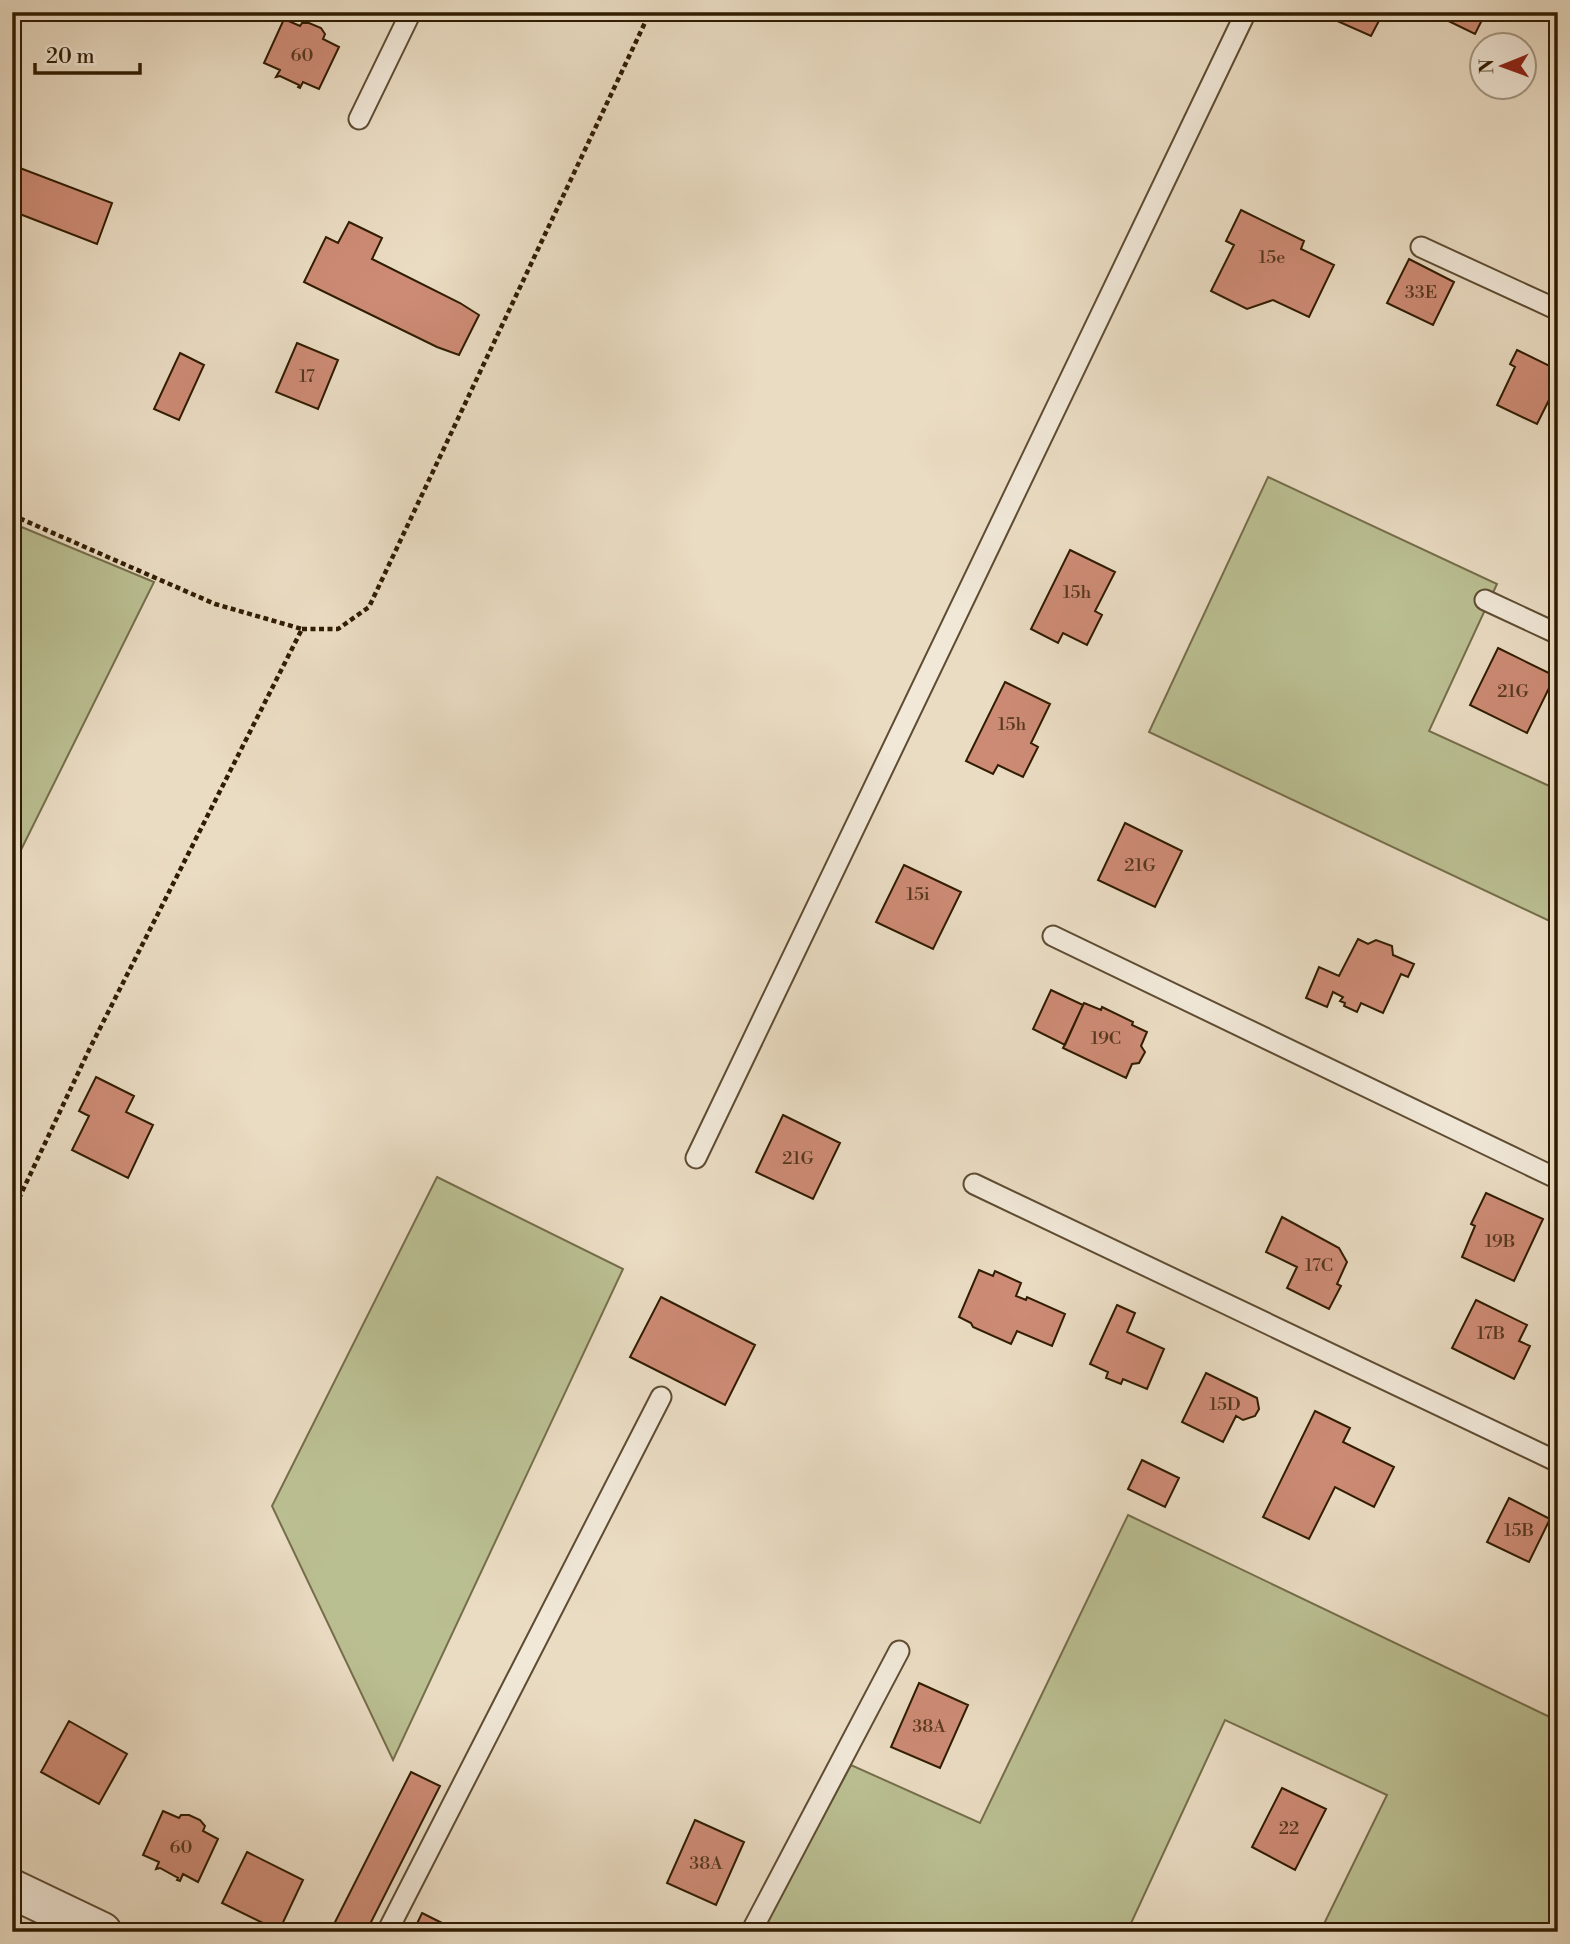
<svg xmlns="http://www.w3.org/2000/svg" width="1570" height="1944" viewBox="0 0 1570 1944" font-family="'Libre Bodoni',serif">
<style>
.green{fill:#babf92;stroke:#756e4a;stroke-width:2}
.building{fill:#cd8b75;stroke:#301c01;stroke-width:2}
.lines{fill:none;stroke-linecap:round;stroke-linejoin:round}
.lane-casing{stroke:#5e4c32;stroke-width:23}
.street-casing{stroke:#5e4c32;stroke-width:42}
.path{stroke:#301c01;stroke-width:4.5;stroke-dasharray:5 3.5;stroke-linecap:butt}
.lane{stroke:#f1e8d8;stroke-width:19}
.street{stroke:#f1e8d8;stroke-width:38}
.labels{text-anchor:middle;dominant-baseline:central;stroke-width:5;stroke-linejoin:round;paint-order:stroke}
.number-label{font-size:18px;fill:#57381e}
</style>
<rect width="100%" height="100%" fill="#eadcc3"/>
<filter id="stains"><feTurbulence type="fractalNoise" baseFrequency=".00286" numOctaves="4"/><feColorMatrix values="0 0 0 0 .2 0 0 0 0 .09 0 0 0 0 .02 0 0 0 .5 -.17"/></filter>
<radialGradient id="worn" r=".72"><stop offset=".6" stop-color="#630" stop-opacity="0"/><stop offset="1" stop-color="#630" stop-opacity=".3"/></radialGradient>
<path class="green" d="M 1268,477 L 1497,584 L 1429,731 L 1558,790 L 1558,925 L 1149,732 Z
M 12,523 L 154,582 L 12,868 Z
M 437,1177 L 623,1269 L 393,1760 L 272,1506 Z
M 1128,1515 L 1558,1721 L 1558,1932 L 1320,1932 L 1387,1795 L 1225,1720 L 1127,1932 L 761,1932 L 851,1765 L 980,1823 Z"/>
<path class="building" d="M 1328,12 L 1393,12 L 1390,19 L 1382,15 L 1371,36 L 1326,16 Z
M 1430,12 L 1486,12 L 1475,34 Z
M 284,19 L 300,26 L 302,23 L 309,23 L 321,28 L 325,34 L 323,39 L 339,47 L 319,89 L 303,82 L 300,88 L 298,87 L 299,85 L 280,76 L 276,77 L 280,70 L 264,63 Z
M 12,165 L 112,203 L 97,244 L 12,211 Z
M 1241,210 L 1304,241 L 1301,249 L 1334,265 L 1309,317 L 1273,300 L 1247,309 L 1211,291 L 1234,245 L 1226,241 Z
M 349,222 L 382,238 L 372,259 L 460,303 L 479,315 L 459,355 L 437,347 L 304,282 L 326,237 L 338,243 Z
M 1409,259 L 1454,282 L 1433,325 L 1387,303 Z
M 297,343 L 338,360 L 318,409 L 276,392 Z
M 1517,350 L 1558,370 L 1558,382 L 1537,424 L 1497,405 L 1515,367 L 1510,364 Z
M 180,353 L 204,365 L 179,420 L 154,409 Z
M 1070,550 L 1115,572 L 1095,611 L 1102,615 L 1087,645 L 1063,633 L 1058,643 L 1031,629 Z
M 1498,648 L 1555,676 L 1527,733 L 1470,705 Z
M 1005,682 L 1050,704 L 1031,743 L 1038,747 L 1023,777 L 998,765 L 993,774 L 966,761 Z
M 1125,823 L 1182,851 L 1155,907 L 1098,880 Z
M 904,865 L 961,892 L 933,949 L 876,922 Z
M 1358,939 L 1368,944 L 1376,940 L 1392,946 L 1393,955 L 1414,964 L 1408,977 L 1401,974 L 1383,1013 L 1361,1003 L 1357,1012 L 1344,1006 L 1345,1003 L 1340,1001 L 1343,997 L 1333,992 L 1327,1007 L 1306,998 L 1319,967 L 1339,976 Z
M 1051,990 L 1083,1005 L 1065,1045 L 1033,1029 Z
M 1084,1003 L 1101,1010 L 1102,1007 L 1133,1022 L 1132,1025 L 1147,1032 L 1141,1046 L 1145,1052 L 1139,1063 L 1132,1064 L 1126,1078 L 1063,1048 Z
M 96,1077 L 134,1096 L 126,1112 L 153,1125 L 128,1178 L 72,1150 L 89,1116 L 79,1111 Z
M 783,1115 L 840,1143 L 813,1199 L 756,1172 Z
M 1486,1193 L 1543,1219 L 1514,1281 L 1462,1257 L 1475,1226 L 1471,1224 Z
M 1282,1217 L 1339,1248 L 1347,1262 L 1337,1284 L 1341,1286 L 1329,1309 L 1287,1288 L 1297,1267 L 1266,1252 Z
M 979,1270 L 993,1276 L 995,1271 L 1021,1283 L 1016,1296 L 1026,1300 L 1027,1297 L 1065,1314 L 1052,1346 L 1017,1331 L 1011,1344 L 973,1327 L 971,1323 L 959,1317 Z
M 661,1297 L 755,1345 L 725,1405 L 630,1357 Z
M 1476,1300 L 1527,1325 L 1519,1341 L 1530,1346 L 1514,1379 L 1452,1348 Z
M 1117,1305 L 1135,1313 L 1127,1332 L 1164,1349 L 1147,1389 L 1123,1379 L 1121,1384 L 1106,1378 L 1108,1372 L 1090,1364 Z
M 1206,1373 L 1257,1398 L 1259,1409 L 1255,1416 L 1243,1420 L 1236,1416 L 1223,1442 L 1182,1422 Z
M 1315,1411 L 1350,1428 L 1343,1442 L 1394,1467 L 1374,1507 L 1335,1487 L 1309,1539 L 1263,1517 Z
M 1142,1460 L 1179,1478 L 1165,1507 L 1128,1489 Z
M 1509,1498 L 1550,1519 L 1529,1562 L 1487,1542 Z
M 919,1683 L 968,1705 L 940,1768 L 891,1747 Z
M 69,1721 L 127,1754 L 99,1804 L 41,1772 Z
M 411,1772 L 440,1786 L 366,1932 L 330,1932 Z
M 1282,1788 L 1326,1809 L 1295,1870 L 1252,1847 Z
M 163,1811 L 179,1818 L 181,1815 L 189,1815 L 200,1820 L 205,1826 L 203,1831 L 218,1839 L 198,1882 L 183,1874 L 180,1881 L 177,1880 L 178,1878 L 160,1868 L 156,1869 L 159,1862 L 143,1855 Z
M 695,1820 L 744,1842 L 716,1905 L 667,1883 Z
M 247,1852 L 303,1880 L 279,1931 L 222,1903 Z
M 422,1913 L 460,1932 L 413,1932 Z"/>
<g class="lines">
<defs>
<path id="lane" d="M 359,119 L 411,12
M 1421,247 L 1558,310
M 1485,600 L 1558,634
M 1053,936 L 1558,1179
M 696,1158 L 1246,12
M 974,1184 L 1558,1462
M 387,1932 L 661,1397
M 751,1932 L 899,1651"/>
<path id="street" d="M 12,1889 L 102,1932"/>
</defs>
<use href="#lane" class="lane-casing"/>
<use href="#street" class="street-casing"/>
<path class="path" d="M 12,515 L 215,604 L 302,629 L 89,1050 L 12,1213
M 302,629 L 338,629 L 369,607 L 650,12"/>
<use href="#lane" class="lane"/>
<use href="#street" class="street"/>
</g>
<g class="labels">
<g class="number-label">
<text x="302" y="55">60</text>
<text x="1272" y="257">15e</text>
<text x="1421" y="292">33E</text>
<text x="307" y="376">17</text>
<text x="1077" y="592">15h</text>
<text x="1513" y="691">21G</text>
<text x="1012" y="724">15h</text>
<text x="1140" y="865">21G</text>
<text x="918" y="894">15i</text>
<text x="1106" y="1038">19C</text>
<text x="798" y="1158">21G</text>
<text x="1500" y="1241">19B</text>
<text x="1319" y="1265">17C</text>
<text x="1491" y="1333">17B</text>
<text x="1225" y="1404">15D</text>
<text x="1519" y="1530">15B</text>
<text x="929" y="1726">38A</text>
<text x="1289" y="1828">22</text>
<text x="181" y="1847">60</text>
<text x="706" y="1863">38A</text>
</g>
</g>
<rect width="1570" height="1944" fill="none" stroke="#eadcc3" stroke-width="42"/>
<rect x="14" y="14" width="1542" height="1916" fill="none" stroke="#301c01" stroke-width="3.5"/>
<rect x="21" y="21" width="1528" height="1902" fill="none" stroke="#301c01" stroke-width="2"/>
<g transform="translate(1503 66) rotate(269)"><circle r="33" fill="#f1e8d8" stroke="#a49682" stroke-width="2"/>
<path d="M0-5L12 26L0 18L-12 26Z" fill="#8f2418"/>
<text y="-10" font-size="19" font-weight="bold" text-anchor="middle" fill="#301c01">N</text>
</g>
<path d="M35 63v10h105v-10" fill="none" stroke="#301c01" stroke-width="3.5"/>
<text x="46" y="63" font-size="21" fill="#301c01" stroke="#f1e8d8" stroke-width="5" paint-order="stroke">20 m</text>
<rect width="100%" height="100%" filter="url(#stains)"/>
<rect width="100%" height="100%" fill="url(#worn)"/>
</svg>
